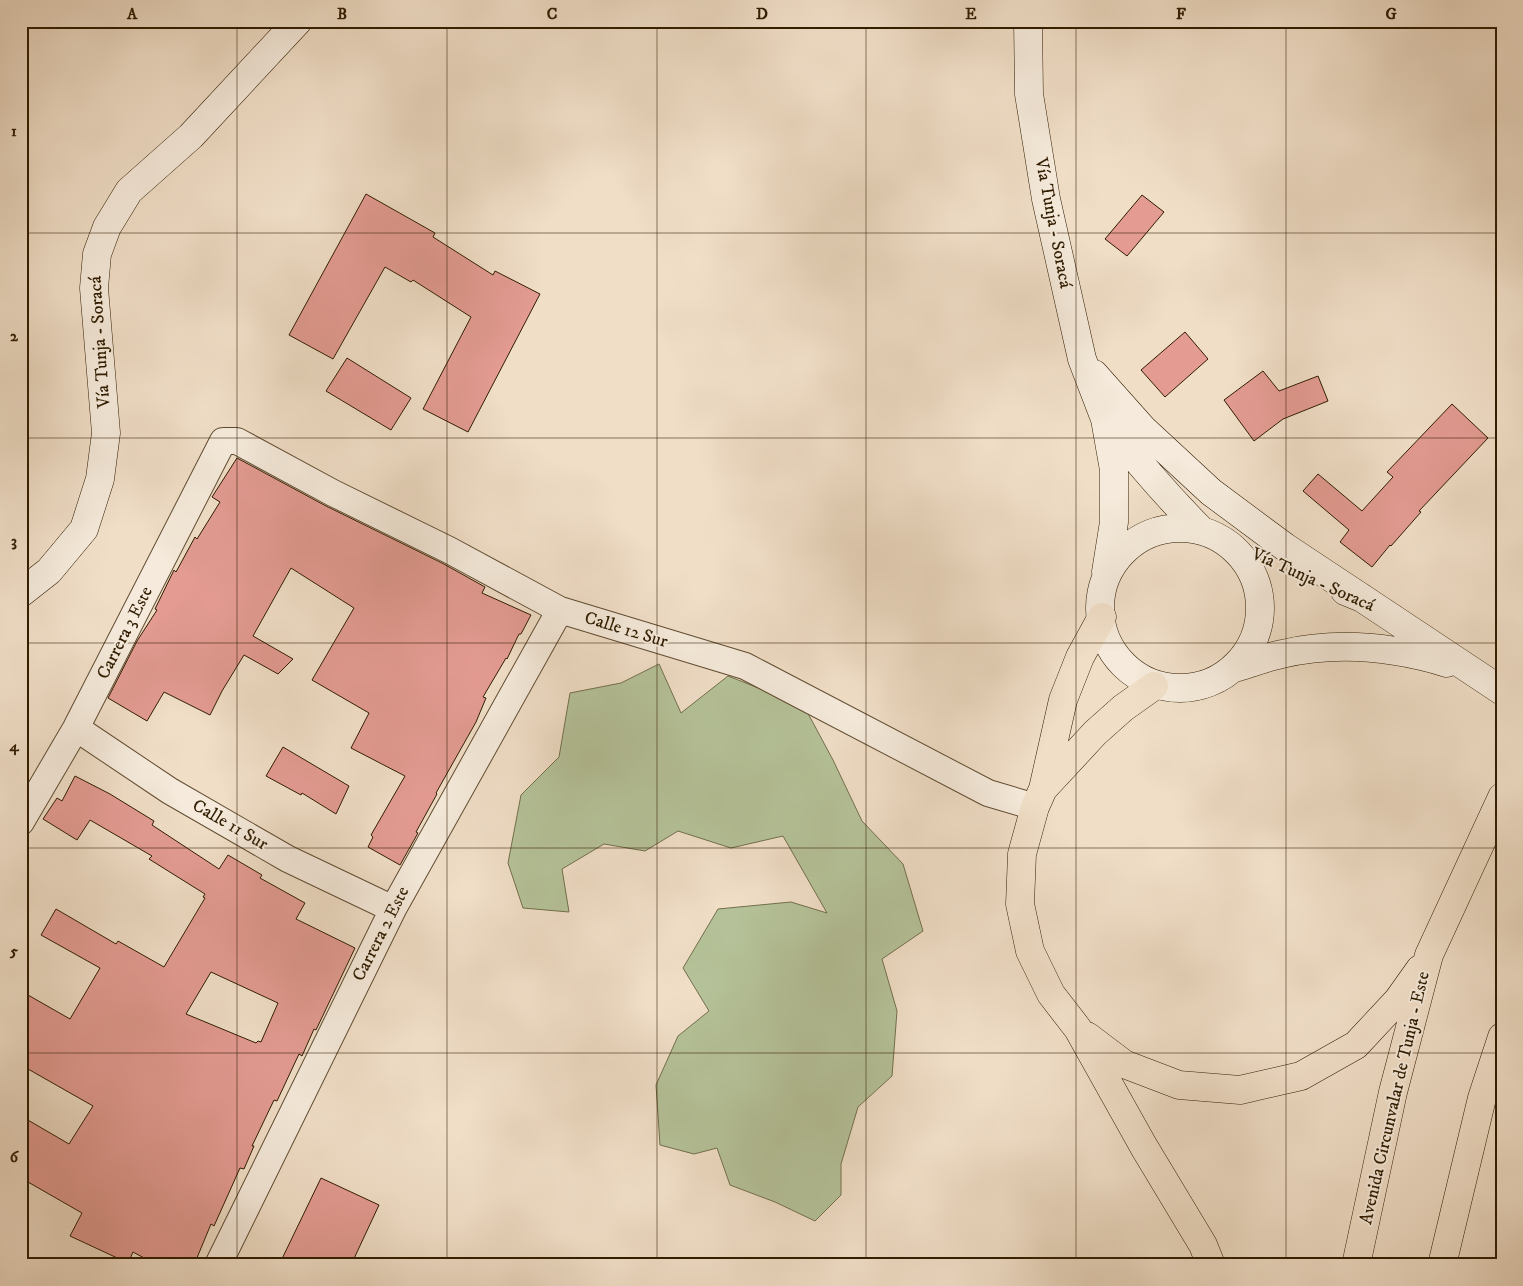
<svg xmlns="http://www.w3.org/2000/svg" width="1523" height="1286" viewBox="0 0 1523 1286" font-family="'IM FELL DW Pica',serif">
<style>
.green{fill:#b5c299;stroke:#726f4c}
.building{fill:#e39b92;stroke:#301c00;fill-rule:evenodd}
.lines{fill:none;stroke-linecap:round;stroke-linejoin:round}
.minor-casing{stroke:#604c32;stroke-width:28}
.secondary-casing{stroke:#301c00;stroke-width:29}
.trunk-casing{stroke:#301c00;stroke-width:29}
.minor{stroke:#f5eadb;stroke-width:26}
.secondary{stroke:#f5eadb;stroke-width:28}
.trunk{stroke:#f0dec7;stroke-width:28}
.grid{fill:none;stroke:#301c00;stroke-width:1;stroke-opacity:0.55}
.labels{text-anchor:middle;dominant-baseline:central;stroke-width:4;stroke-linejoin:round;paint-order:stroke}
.street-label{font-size:18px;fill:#301c00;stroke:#f5eadb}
.neatline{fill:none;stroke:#301c00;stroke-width:2}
.grid-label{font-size:16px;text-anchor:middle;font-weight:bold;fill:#301c00}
</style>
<rect width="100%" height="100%" fill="#f0dec7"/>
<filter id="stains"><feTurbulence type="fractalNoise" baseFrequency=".004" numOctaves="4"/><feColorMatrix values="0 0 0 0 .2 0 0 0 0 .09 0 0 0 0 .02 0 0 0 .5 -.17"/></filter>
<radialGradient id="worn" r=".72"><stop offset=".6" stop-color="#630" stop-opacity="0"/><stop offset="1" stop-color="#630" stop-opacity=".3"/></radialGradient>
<path class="green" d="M 659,664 L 681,713 L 728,676 L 804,706 L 833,760 L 862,821 L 903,864 L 923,931 L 882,959 L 897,1011 L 892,1076 L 858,1107 L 841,1164 L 841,1195 L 815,1221 L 775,1202 L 730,1185 L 717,1148 L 694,1154 L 660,1145 L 656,1085 L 678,1036 L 709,1011 L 683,968 L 718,909 L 791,902 L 827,913 L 783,836 L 731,848 L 678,831 L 645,851 L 604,844 L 562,869 L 569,912 L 523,908 L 508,863 L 521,795 L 559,757 L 570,693 L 621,683 Z"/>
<path class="building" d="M 366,194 L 435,233 L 433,237 L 493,275 L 495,271 L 540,294 L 468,432 L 423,409 L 471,317 L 413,280 L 411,282 L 385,267 L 333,359 L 289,335 Z
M 1142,195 L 1164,212 L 1127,256 L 1105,239 Z
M 1185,332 L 1208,359 L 1165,397 L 1141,370 Z
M 347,358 L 411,398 L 391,430 L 326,391 Z
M 1263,371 L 1279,391 L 1318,376 L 1328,401 L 1283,419 L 1254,441 L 1224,400 Z
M 1452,404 L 1488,438 L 1419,511 L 1421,512 L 1391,546 L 1390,545 L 1372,567 L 1340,542 L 1349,530 L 1303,491 L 1318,474 L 1362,511 L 1393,477 L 1387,472 Z
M 237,458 L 326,506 L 442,563 L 485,587 L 482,593 L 531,615 L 521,634 L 519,634 L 507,659 L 506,658 L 483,697 L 486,698 L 476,722 L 436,793 L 437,794 L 416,832 L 418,833 L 400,865 L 368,847 L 373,837 L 371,835 L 405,776 L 351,748 L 369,713 L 312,680 L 354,608 L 291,568 L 253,636 L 293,659 L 278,674 L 244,655 L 222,691 L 210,715 L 164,692 L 147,721 L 108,698 L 137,641 L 157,610 L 155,609 L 174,570 L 176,572 L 195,537 L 197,539 L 220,502 L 212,497 Z
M 283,747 L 349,786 L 336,814 L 302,793 L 301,795 L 266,776 Z
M 75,776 L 110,794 L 154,821 L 152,825 L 219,869 L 228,855 L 262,875 L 260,878 L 305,903 L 296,919 L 355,948 L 316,1030 L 314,1029 L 302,1056 L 299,1054 L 277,1101 L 274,1100 L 252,1146 L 254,1146 L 244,1169 L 240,1168 L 214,1226 L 211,1224 L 194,1265 L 157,1265 L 133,1252 L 128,1263 L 70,1236 L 82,1213 L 21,1178 L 21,1116 L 69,1144 L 93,1106 L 21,1065 L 21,991 L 70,1019 L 100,968 L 41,935 L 56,909 L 116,944 L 118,941 L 164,967 L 205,898 L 203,897 L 205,894 L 149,859 L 152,856 L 90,820 L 77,840 L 43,819 L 57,798 L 62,801 ZM 211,972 L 278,1003 L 261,1042 L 258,1041 L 256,1043 L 186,1014 Z
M 321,1178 L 379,1205 L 351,1265 L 279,1265 Z"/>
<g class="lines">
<defs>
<path id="minor" d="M 76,728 L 170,791 L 288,859 L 393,909
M 21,822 L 76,728 L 223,441 L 237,441 L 333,493 L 449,550 L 560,610 L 745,666 L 988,793 L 1035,807
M 218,1265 L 393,909 L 560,610"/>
<path id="secondary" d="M 1028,21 L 1029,94 L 1046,199 L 1082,359 L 1105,419 L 1114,470 L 1114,522 L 1106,572
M 1094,374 L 1143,429 L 1211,492 L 1285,547 L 1362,598
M 1108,424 C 1137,461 1167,496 1201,530
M1100 608a80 80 0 1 1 160 0a80 80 0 1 1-160 0Z
M 1345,591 L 1362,598 L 1502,691
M 21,593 L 49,571 L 84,529 L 100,479 L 106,433 L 94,288 L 97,254 L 107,227 L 129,191 L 191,136 L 298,21
M 1238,667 C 1252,663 1267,657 1282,654 C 1337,641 1394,647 1447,663"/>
<path id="trunk" d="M 1102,617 L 1080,657 L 1063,700 L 1043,789 L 1035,807 L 1022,854 L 1020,904 L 1030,951 L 1051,994 L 1078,1029 L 1144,1147 L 1203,1245 L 1211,1265
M 1044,788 L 1095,733 L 1123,708 L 1154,686
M 1087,1036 L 1124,1064 L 1179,1085 L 1240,1090 L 1301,1076 L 1356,1045 L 1398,1000 L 1420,969
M 1356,1265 L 1393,1092 L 1429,955 L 1502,797
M 1442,1265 L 1482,1098 L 1502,1037"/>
</defs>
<use href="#minor" class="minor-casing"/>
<use href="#secondary" class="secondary-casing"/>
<use href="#trunk" class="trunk-casing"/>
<use href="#minor" class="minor"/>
<use href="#secondary" class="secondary"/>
<use href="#trunk" class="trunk"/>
</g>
<path class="grid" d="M 237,21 L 237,1265M 447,21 L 447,1265M 657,21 L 657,1265M 866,21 L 866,1265M 1076,21 L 1076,1265M 1286,21 L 1286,1265M 21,233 L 1502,233M 21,438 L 1502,438M 21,643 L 1502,643M 21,848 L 1502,848M 21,1053 L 1502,1053"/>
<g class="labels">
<g class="street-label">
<text transform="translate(1053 223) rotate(79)">Vía Tunja - Soracá</text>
<text transform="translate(100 342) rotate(-94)">Vía Tunja - Soracá</text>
<text transform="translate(1313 580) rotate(24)">Vía Tunja - Soracá</text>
<text transform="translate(626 630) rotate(17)">Calle 12 Sur</text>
<text transform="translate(125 633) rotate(-63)">Carrera 3 Este</text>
<text transform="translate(230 825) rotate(30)">Calle 11 Sur</text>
<text transform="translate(381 934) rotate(-63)">Carrera 2 Este</text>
<text transform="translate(1395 1098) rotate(-77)">Avenida Circunvalar de Tunja - Este</text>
</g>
</g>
<rect width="1523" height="1286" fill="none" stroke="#f0dec7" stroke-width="55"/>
<rect x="28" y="28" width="1468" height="1230" class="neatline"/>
<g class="grid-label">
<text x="132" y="19">A</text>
<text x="342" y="19">B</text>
<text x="552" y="19">C</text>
<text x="762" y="19">D</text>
<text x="971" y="19">E</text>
<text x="1181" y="19">F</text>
<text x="1391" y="19">G</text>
<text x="14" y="136">1</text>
<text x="14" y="341">2</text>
<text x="14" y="546">3</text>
<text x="14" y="751">4</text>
<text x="14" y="956">5</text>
<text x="14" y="1162">6</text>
</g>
<rect width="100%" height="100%" filter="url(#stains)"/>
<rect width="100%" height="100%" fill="url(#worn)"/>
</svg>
